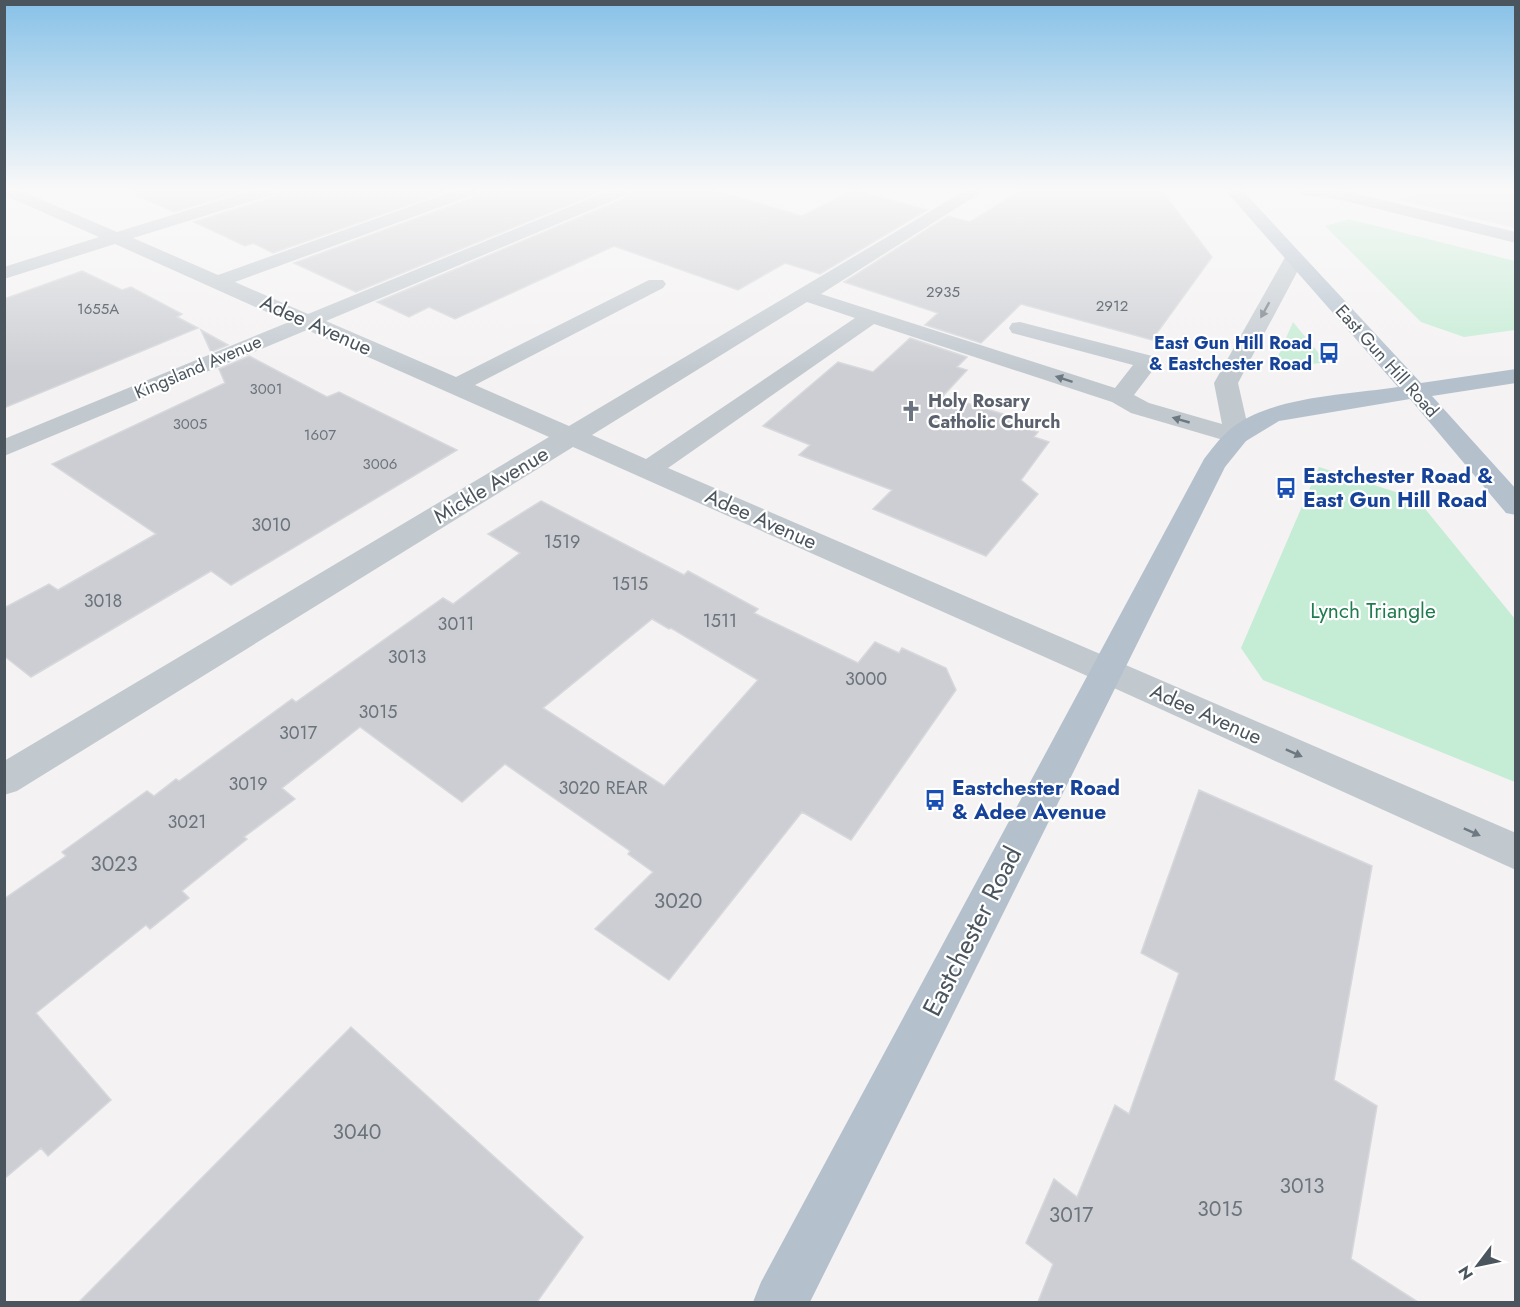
<svg xmlns="http://www.w3.org/2000/svg" width="1520" height="1307" viewBox="0 0 1520 1307" font-family="Jost,sans-serif">
<style>
.education{fill:#e5e3e3}
.green{fill:#c5ecd5}
.building{fill:#ccced3;stroke:#d6d8dc;stroke-width:1.5;fill-rule:evenodd}
.lines{fill:none;stroke-linecap:round;stroke-linejoin:round}
.minor{fill:#c1c9cf;fill-rule:evenodd}
.major{fill:#b4c1cd;fill-rule:evenodd}
.oneway{fill:#6e7880}
.labels{text-anchor:middle;dominant-baseline:central;stroke-width:4.5;stroke-linejoin:round;paint-order:stroke}
.far-number-label{font-size:15px;fill:#6b737b}
.far-transit-label{font-size:18px;font-weight:bold;fill:#164399;stroke:#fff;text-anchor:end}
.far-street-label{font-size:18px;fill:#4b555e;stroke:#fff}
.far-worship-label{font-size:18px;font-weight:bold;fill:#5b616d;stroke:#fff;text-anchor:start}
.number-label{font-size:18px;fill:#6b737b}
.street-label{font-size:21px;fill:#4b555e;stroke:#fff}
.transit-label{font-size:21px;font-weight:bold;fill:#164399;stroke:#fff;text-anchor:start}
.park-label{font-size:21px;fill:#207b4f;stroke:#fff}
.near-number-label{font-size:21px;fill:#6b737b}
.near-street-label{font-size:26px;fill:#4b555e;stroke:#fff}
</style>
<rect width="100%" height="100%" fill="#f4f2f2"/>
<path class="education" d="M 1432,190 L 1515,190 L 1515,228 L 1398,200 Z"/>
<path class="green" d="M 1349,219 L 1515,261 L 1515,330 L 1464,337 L 1421,322 L 1325,226 Z
M 1293,322 L 1326,362 L 1272,370 Z
M 1319,467 L 1417,499 L 1515,619 L 1515,782 L 1263,680 L 1241,648 Z"/>
<path class="building" d="M 125,190 L 247,190 L 174,212 Z
M 279,190 L 451,190 L 273,253 L 253,243 L 245,246 L 194,222 L 276,196 Z
M 480,190 L 605,190 L 356,292 L 294,263 L 477,196 Z
M 633,190 L 713,190 L 802,216 L 854,190 L 927,210 L 820,274 L 785,263 L 738,290 L 614,246 L 455,319 L 429,307 L 409,317 L 377,302 L 630,196 Z
M 1021,190 L 1161,190 L 1212,257 L 1152,340 L 1021,304 L 981,343 L 925,325 L 938,313 L 844,282 L 948,216 L 970,222 Z
M 82,271 L 122,290 L 131,287 L 182,314 L 177,317 L 198,328 L 4,408 L 4,299 Z
M 201,330 L 228,345 L 211,352 Z
M 910,338 L 967,357 L 957,367 L 967,370 L 943,396 L 1013,417 L 1009,423 L 1038,432 L 1034,437 L 1049,442 L 1021,480 L 1038,494 L 986,556 L 873,509 L 892,490 L 799,455 L 810,445 L 763,426 L 838,362 L 873,372 Z
M 249,356 L 327,397 L 339,392 L 457,450 L 231,585 L 211,571 L 31,677 L 4,656 L 4,608 L 49,584 L 58,590 L 156,534 L 52,464 L 225,383 L 219,369 Z
M 541,501 L 684,575 L 688,571 L 758,609 L 754,613 L 858,663 L 875,642 L 899,653 L 902,648 L 946,668 L 956,690 L 851,840 L 802,812 L 669,980 L 595,929 L 653,872 L 628,854 L 630,851 L 505,764 L 462,802 L 360,727 L 282,788 L 295,799 L 244,837 L 247,839 L 182,891 L 189,898 L 150,929 L 146,925 L 36,1013 L 111,1100 L 48,1156 L 41,1148 L 4,1179 L 4,899 L 66,856 L 62,852 L 147,791 L 154,796 L 176,779 L 179,781 L 292,699 L 296,702 L 443,598 L 453,604 L 520,553 L 488,534 ZM 652,619 L 669,629 L 671,628 L 758,680 L 664,786 L 543,708 Z
M 1199,790 L 1372,866 L 1334,1080 L 1377,1106 L 1351,1259 L 1418,1302 L 1038,1302 L 1053,1264 L 1026,1243 L 1054,1179 L 1077,1197 L 1115,1105 L 1129,1114 L 1179,973 L 1141,953 Z
M 351,1027 L 583,1237 L 537,1302 L 79,1302 Z"/>
<g class="lines">
<path class="minor" d="M 4,190 L 19,190 L 117,232 L 253,190 L 277,190 L 275,194 L 133,238 L 218,275 L 456,190 L 478,190 L 476,194 L 235,282 L 308,314 L 610,190 L 631,190 L 629,194 L 326,321 L 456,377 L 649,280 L 663,280 L 666,284 L 663,288 L 475,385 L 569,426 L 966,190 L 985,190 L 821,294 L 1115,388 L 1133,365 L 1012,333 L 1009,328 L 1012,323 L 1020,322 L 1156,357 L 1159,362 L 1134,395 L 1149,403 L 1222,424 L 1214,383 L 1284,259 L 1287,255 L 1301,255 L 1304,259 L 1238,383 L 1250,436 L 1246,441 L 1237,444 L 1131,413 L 1112,402 L 874,324 L 668,468 L 1516,833 L 1516,870 L 1094,679 L 573,447 L 17,791 L 4,795 L 4,761 L 549,437 L 307,330 L 4,456 L 4,439 L 289,322 L 115,244 L 4,279 L 4,267 L 99,237 L 4,195 ZM 807,302 L 855,318 L 646,459 L 592,435 Z
M 1295,190 L 1341,190 L 1516,232 L 1516,243 L 1341,200 L 1303,195 Z"/>
<path class="major" d="M 1225,190 L 1242,190 L 1421,383 L 1516,369 L 1516,383 L 1432,396 L 1516,489 L 1516,515 L 1506,513 L 1410,399 L 1279,421 L 1246,441 L 1225,467 L 810,1302 L 753,1302 L 761,1282 L 1204,459 C 1211,450 1219,439 1228,431 C 1268,396 1347,395 1398,387 Z"/>
</g>
<defs><path id="oneway-solid" d="M-6-.8H1V-3.2L6.5 0L1 3.2V.8H-6Z" transform="scale(1.5)"/></defs>
<g class="oneway">
<use href="#oneway-solid" transform="translate(1265 310) rotate(119)"/>
<use href="#oneway-solid" transform="translate(1064 379) rotate(-162)"/>
<use href="#oneway-solid" transform="translate(1181 420) rotate(-164)"/>
<use href="#oneway-solid" transform="translate(1294 753) rotate(24)"/>
<use href="#oneway-solid" transform="translate(1472 832) rotate(24)"/>
</g>
<linearGradient id="sky" x2="0" y2="1"><stop stop-color="#87c1e7"/><stop offset="0.51" stop-color="#faf9f9"/><stop offset="1" stop-color="#faf9f9" stop-opacity="0"/></linearGradient>
<rect width="1520" height="372" fill="url(#sky)"/>
<defs>
<symbol id="bus-bare" viewBox="-9 -9 18 18"><path d="M-5-6H5V4H4V6H2V4H-2V6H-4V4H-5ZM-3.5-4V0h7V-4ZM-3.5 1.2v1.5H-2V1.2ZM2 1.2v1.5H3.5V1.2Z" fill="#1a4fb4" stroke="#fff" stroke-width="2.5" paint-order="stroke"/></symbol>
<symbol id="church-bare" viewBox="-9 -9 18 18"><path d="M-1.2-6h2.4v3.5h3.3v2.4h-3.3V6h-2.4V-.1h-3.3v-2.4h3.3Z" fill="#6b7280" stroke="#fff" stroke-width="2.5" paint-order="stroke"/></symbol>
</defs>
<g fill-rule="evenodd">
<use href="#bus-bare" x="1314" y="338" width="30" height="30"/>
<use href="#church-bare" x="896" y="396" width="30" height="30"/>
<use href="#bus-bare" x="1271" y="473" width="30" height="30"/>
<use href="#bus-bare" x="920" y="785" width="30" height="30"/>
</g>
<g class="labels">
<g class="far-number-label">
<text x="943" y="292">2935</text>
<text x="1112" y="306">2912</text>
<text x="98" y="309">1655A</text>
<text x="266" y="389">3001</text>
<text x="190" y="424">3005</text>
<text x="320" y="435">1607</text>
<text x="380" y="464">3006</text>
</g>
<g class="far-transit-label">
<text x="1312" y="343">East Gun Hill Road<tspan x="1312" dy="21">&amp; Eastchester Road</tspan></text>
</g>
<g class="far-street-label">
<text transform="translate(1387 361) rotate(48)">East Gun Hill Road</text>
<text transform="translate(198 367) rotate(-23)">Kingsland Avenue</text>
</g>
<g class="far-worship-label">
<text x="928" y="401">Holy Rosary<tspan x="928" dy="21">Catholic Church</tspan></text>
</g>
<g class="number-label">
<text x="271" y="525">3010</text>
<text x="562" y="542">1519</text>
<text x="630" y="584">1515</text>
<text x="103" y="601">3018</text>
<text x="720" y="621">1511</text>
<text x="456" y="624">3011</text>
<text x="407" y="657">3013</text>
<text x="866" y="679">3000</text>
<text x="378" y="712">3015</text>
<text x="298" y="733">3017</text>
<text x="248" y="784">3019</text>
<text x="603" y="788">3020 REAR</text>
<text x="187" y="822">3021</text>
</g>
<g class="street-label">
<text transform="translate(316 325) rotate(24)">Adee Avenue</text>
<text transform="translate(491 485) rotate(-31)">Mickle Avenue</text>
<text transform="translate(761 519) rotate(24)">Adee Avenue</text>
<text transform="translate(1206 714) rotate(24)">Adee Avenue</text>
</g>
<g class="transit-label">
<text x="1303" y="476">Eastchester Road &amp;<tspan x="1303" dy="24">East Gun Hill Road</tspan></text>
<text x="952" y="788">Eastchester Road<tspan x="952" dy="24">&amp; Adee Avenue</tspan></text>
</g>
<g class="park-label">
<text x="1373" y="611">Lynch Triangle</text>
</g>
<g class="near-number-label">
<text x="114" y="864">3023</text>
<text x="678" y="901">3020</text>
<text x="357" y="1132">3040</text>
<text x="1302" y="1186">3013</text>
<text x="1220" y="1209">3015</text>
<text x="1071" y="1215">3017</text>
</g>
<g class="near-street-label">
<text transform="translate(972 931) rotate(-63)">Eastchester Road</text>
</g>
</g>
<rect width="1520" height="1307" fill="none" stroke="#4b555e" stroke-width="12"/>
<g transform="translate(1478 1265) rotate(238)" stroke="#ffffff" stroke-width="4.5" paint-order="stroke">
<path d="M0-4.5L10 22L0 15L-10 22Z" fill="#4b555e"/>
<text y="-9" font-size="16" font-weight="bold" text-anchor="middle" fill="#4b555e">N</text>
</g>
</svg>
